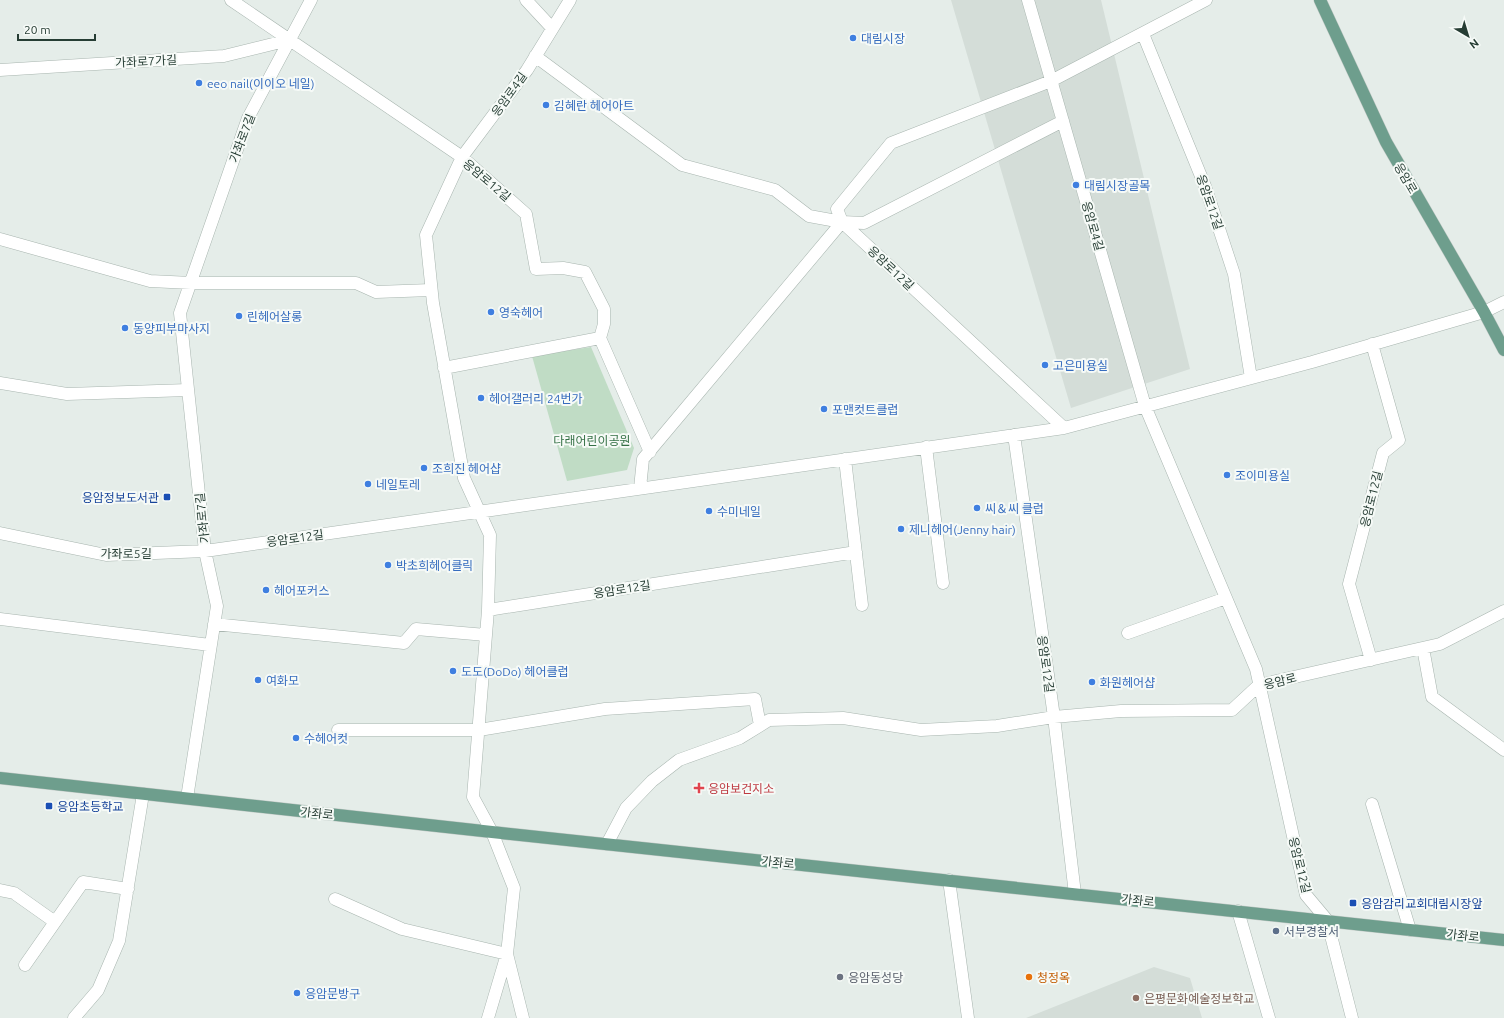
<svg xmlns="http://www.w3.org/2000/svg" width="1504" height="1018" viewBox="0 0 1504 1018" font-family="Ubuntu,'Noto Sans KR',sans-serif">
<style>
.built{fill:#d4ddd8}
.green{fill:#c0dcc5}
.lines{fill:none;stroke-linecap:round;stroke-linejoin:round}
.minor-casing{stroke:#a8b5af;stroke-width:13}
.major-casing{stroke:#c2c9c6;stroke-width:13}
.minor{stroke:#fff;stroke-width:12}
.major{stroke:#6e9e8d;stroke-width:12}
.shop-dot{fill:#3f7fe0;stroke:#f6faf7;stroke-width:1.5}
.transit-dot{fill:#1a4fb4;stroke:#f6faf7;stroke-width:1.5}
.health-dot{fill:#e0444e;stroke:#f6faf7;stroke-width:1.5}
.service-dot{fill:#5c6f8a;stroke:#f6faf7;stroke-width:1.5}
.worship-dot{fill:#6b7280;stroke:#f6faf7;stroke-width:1.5}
.food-dot{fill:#e8710a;stroke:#f6faf7;stroke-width:1.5}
.education-dot{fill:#8d6e63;stroke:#f6faf7;stroke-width:1.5}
.labels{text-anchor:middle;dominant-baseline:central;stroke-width:4;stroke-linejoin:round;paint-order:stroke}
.shop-label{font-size:12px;fill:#366cbe;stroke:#f6faf7;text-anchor:start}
.street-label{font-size:12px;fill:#263d34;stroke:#f6faf7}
.park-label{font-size:12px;fill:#347045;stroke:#f6faf7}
.transit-label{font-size:12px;fill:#164399;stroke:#f6faf7;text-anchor:start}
.health-label{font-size:12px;fill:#be3a42;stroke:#f6faf7;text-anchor:start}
.service-label{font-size:12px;fill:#4e5e75;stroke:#f6faf7;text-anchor:start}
.worship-label{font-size:12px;fill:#5b616d;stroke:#f6faf7;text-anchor:start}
.food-label{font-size:12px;fill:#c56008;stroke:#f6faf7;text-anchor:start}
.education-label{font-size:12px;fill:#785e54;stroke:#f6faf7;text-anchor:start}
</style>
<rect width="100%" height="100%" fill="#e5ede9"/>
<path class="built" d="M 951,0 L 1101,0 L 1190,369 L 1071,408 Z
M 1154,967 L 1190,978 L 1202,1018 L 1026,1018 Z"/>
<path class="green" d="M 591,347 L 634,448 L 627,470 L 567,481 L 532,356 Z"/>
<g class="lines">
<defs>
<path id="minor" d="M 231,0 L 462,157 L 526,214 L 536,269 L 563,268 L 585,272 L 604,309 L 604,324 L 600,338 L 650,452
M 526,0 L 552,28
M 1028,0 L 1145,406 L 1256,669 L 1306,895 L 1327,920 L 1352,1018
M 1143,34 L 1205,186 L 1234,274 L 1251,378
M 535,56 L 682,165 L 775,190 L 809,216 L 842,222 L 1064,428
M 0,70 L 224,56 L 289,40
M 842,222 L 837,209 L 891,143 L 1051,81 L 1206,0
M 842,222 L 864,223 L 1063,121
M 0,239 L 150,281 L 191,283 L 356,283 L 376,292 L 431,290
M 444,368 L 600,338
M 0,383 L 67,394 L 188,390
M 1014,435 L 1054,717 L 1075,894
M 926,447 L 943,583
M 845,459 L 862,605
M 640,488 L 643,459 L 842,222
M 0,533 L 106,555 L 205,551 L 1064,428 L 1312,362 L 1484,312 L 1504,302
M 488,610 L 856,552
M 0,619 L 210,645
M 214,624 L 404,643 L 416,629 L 486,635
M 1128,633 L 1226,598
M 1423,648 L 1432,697 L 1504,750
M 1371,660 L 1349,584 L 1383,453 L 1399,440 L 1372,344
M 338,730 L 479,730 L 605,709 L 755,699 L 760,725
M 187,798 L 217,606 L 205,551 L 180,313 L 248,118 L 311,0
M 1372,804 L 1410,930
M 607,844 L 626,808 L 652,781 L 679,760 L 740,738 L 769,720 L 843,718 L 921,730 L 997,726 L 1054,717 L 1121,711 L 1232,710 L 1259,685 L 1440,644 L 1504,611
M 949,880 L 968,1018
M 0,890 L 14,893 L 55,922
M 335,899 L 402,929 L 507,954 L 523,1018
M 1238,911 L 1269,1018
M 25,965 L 83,882 L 128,889
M 74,1018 L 98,990 L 119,941 L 143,794
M 488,1018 L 507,954 L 514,888 L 492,832 L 473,797 L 488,610 L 490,535 L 464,478 L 433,303 L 426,235 L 462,157 L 527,70 L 570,0"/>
<path id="major" d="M 1320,0 L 1386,142 L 1484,312 L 1504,350
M 0,778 L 492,832 L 1504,940"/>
</defs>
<use href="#minor" class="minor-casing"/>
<use href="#major" class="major-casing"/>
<use href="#minor" class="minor"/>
<use href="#major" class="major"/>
</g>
<g class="shop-dot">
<circle cx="853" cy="38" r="4"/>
<circle cx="199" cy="83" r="4"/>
<circle cx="546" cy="105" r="4"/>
<circle cx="1076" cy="185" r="4"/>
<circle cx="491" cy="312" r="4"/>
<circle cx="239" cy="316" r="4"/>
<circle cx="125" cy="328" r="4"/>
<circle cx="1045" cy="365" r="4"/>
<circle cx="481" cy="398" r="4"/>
<circle cx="824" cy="409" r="4"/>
<circle cx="424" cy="468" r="4"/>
<circle cx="1227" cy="475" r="4"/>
<circle cx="368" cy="484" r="4"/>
<circle cx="977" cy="508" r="4"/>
<circle cx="709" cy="511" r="4"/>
<circle cx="901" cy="529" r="4"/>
<circle cx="388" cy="565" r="4"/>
<circle cx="266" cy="590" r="4"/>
<circle cx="453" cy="671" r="4"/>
<circle cx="258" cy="680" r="4"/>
<circle cx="1092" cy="682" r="4"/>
<circle cx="296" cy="738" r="4"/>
<circle cx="297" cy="993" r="4"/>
</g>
<g class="transit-dot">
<rect x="163" y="493" width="8" height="8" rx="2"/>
<rect x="45" y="802" width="8" height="8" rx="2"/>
<rect x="1349" y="899" width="8" height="8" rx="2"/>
</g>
<path class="health-dot" d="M697 782h4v4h4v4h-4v4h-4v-4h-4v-4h4z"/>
<circle class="service-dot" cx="1276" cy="931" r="4"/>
<circle class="worship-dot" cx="840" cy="977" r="4"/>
<circle class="food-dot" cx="1029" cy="977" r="4"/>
<circle class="education-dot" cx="1136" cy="998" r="4"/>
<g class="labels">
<g class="shop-label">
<text x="861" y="38">대림시장</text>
<text x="207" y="83">eeo nail(이이오 네일)</text>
<text x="554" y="105">김혜란 헤어아트</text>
<text x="1084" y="185">대림시장골목</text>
<text x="499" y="312">영숙헤어</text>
<text x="247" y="316">린헤어살롱</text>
<text x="133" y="328">동양피부마사지</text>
<text x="1053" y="365">고은미용실</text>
<text x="489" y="398">헤어갤러리 24번가</text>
<text x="832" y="409">포맨컷트클럽</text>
<text x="432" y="468">조희진 헤어샵</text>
<text x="1235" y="475">조이미용실</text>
<text x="376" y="484">네일토레</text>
<text x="985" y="508">씨＆씨 클럽</text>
<text x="717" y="511">수미네일</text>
<text x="909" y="529">제니헤어(Jenny hair)</text>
<text x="396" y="565">박초희헤어클릭</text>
<text x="274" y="590">헤어포커스</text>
<text x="461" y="671">도도(DoDo) 헤어클럽</text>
<text x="266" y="680">여화모</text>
<text x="1100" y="682">화원헤어샵</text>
<text x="304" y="738">수헤어컷</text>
<text x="305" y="993">응암문방구</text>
</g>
<g class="street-label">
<text transform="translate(146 61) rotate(-3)">가좌로7가길</text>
<text transform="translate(509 94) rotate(-54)">응암로4길</text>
<text transform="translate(242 138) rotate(-69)">가좌로7길</text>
<text transform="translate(1406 178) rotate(60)">응암로</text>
<text transform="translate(487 180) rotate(40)">응암로12길</text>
<text transform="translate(1210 202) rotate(71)">응암로12길</text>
<text transform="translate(1093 226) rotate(74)">응암로4길</text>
<text transform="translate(891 268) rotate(43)">응암로12길</text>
<text transform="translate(1371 499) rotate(-76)">응암로12길</text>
<text transform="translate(202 518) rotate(-96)">가좌로7길</text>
<text transform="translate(295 538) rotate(-8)">응암로12길</text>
<text x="126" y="553">가좌로5길</text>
<text transform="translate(622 589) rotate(-9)">응암로12길</text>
<text transform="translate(1046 664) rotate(82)">응암로12길</text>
<text transform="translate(1280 681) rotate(-14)">응암로</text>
<text transform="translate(317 813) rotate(6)">가좌로</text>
<text transform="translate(778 862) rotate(6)">가좌로</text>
<text transform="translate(1300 865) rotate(76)">응암로12길</text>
<text transform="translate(1138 900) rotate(6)">가좌로</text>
<text transform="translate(1463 935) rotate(6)">가좌로</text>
</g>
<g class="park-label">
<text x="592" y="440">다래어린이공원</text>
</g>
<g class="transit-label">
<text x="159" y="497" text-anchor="end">응암정보도서관</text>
<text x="57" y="806">응암초등학교</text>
<text x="1361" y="903">응암감리교회대림시장앞</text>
</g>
<g class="health-label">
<text x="708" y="788">응암보건지소</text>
</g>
<g class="service-label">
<text x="1284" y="931">서부경찰서</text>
</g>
<g class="worship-label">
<text x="848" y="977">응암동성당</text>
</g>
<g class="food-label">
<text x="1037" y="977">청정옥</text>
</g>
<g class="education-label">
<text x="1144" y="998">은평문화예술정보학교</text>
</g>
</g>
<g transform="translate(1468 36) rotate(142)" stroke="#f6faf7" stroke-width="3" paint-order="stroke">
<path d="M0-3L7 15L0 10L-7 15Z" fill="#263d34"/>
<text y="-6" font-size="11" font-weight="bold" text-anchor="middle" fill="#263d34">N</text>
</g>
<path d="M18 34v6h77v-6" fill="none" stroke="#263d34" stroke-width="2"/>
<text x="24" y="34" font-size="12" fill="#263d34" stroke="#f6faf7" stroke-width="3" paint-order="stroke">20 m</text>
</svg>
